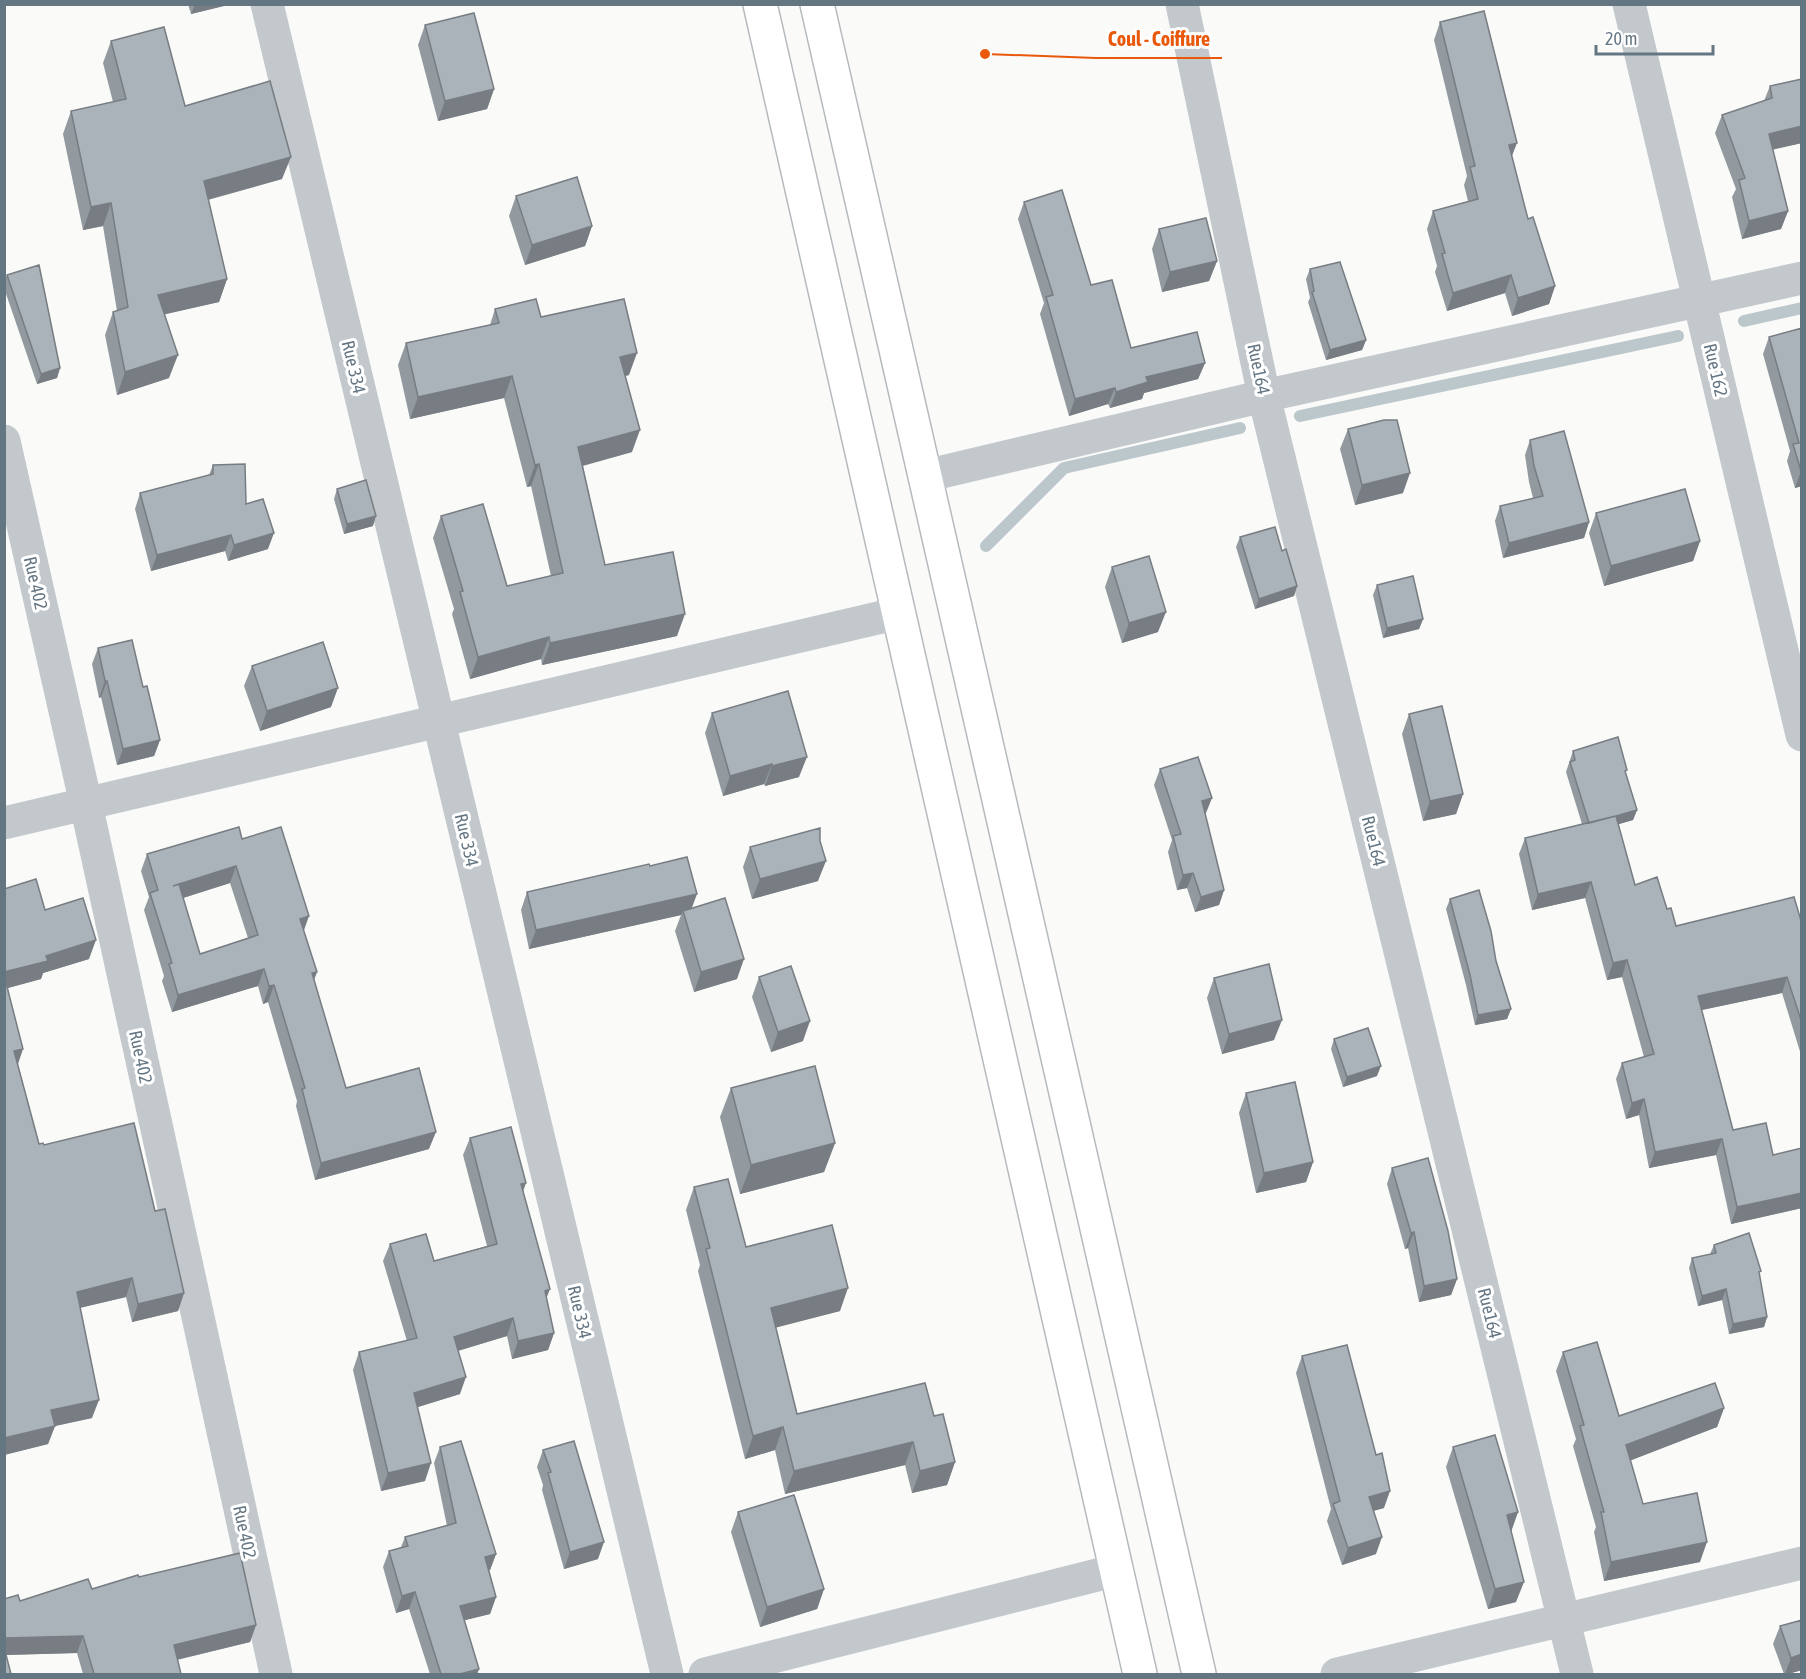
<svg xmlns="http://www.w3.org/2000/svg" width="1806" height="1679" viewBox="0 0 1806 1679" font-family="'Asap Condensed',sans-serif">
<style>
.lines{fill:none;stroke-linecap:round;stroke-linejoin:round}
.stream{stroke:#bbc7cb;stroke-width:12}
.major-casing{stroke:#b5babe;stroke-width:36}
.minor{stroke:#c3c8cc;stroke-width:33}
.major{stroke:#fff;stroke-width:33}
.wall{fill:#929a9f;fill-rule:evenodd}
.shaded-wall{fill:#777d82}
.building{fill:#aab3b9;stroke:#777d82;stroke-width:1.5;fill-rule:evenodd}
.labels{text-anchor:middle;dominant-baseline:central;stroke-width:6;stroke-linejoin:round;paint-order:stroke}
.street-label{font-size:18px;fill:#657683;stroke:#fff}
.leader{fill:none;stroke:#e8590c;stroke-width:2}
.callout-dot{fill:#e8590c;stroke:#fff;stroke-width:2}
.callout-label{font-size:20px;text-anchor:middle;font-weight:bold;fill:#e8590c;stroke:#fff;stroke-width:6;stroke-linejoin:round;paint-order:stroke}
</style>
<rect width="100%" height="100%" fill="#fafaf8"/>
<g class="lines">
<path class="stream" d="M 1744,321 L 1802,308
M 1300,416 L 1678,336
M 986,546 L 1064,468 L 1240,428"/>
<defs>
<path id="major" d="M 760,4 L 1140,1674
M 817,4 L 1199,1674"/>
</defs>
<use href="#major" class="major-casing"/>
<path class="minor" d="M 267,4 L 667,1674
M 1182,4 L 1264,396 L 1577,1674
M 1629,4 L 1802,735
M 4,441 L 86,804 L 276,1674
M 925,476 L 1264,396 L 1802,278
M 4,823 L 899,613
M 705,1674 L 1117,1570
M 1337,1674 L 1802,1563"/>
<use href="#major" class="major"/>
</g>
<path class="wall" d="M 188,4 L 232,4 L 191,14 Z
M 1440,22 L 1512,157 L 1528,219 L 1555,286 L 1549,304 L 1512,316 L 1505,293 L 1447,311 L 1435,272 L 1437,266 L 1427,229 L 1433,211 L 1468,201 L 1464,185 L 1467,176 L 1434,40 Z
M 425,25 L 494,89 L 487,109 L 438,121 L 418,45 Z
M 111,41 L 185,106 L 282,179 L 208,200 L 227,279 L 219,302 L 164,314 L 169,378 L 117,395 L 105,335 L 113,312 L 117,311 L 103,226 L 83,230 L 63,134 L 71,111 L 113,102 L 103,63 Z
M 1802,79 L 1802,143 L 1773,149 L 1788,211 L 1781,229 L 1742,239 L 1732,197 L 1736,189 L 1715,133 L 1722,115 L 1764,101 L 1770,86 Z
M 516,196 L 592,226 L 585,246 L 525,265 L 509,216 Z
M 1024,202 L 1091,285 L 1131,348 L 1205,363 L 1198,379 L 1144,393 L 1142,399 L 1110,408 L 1108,404 L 1069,416 L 1040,314 L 1044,303 L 1018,219 Z
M 1159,229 L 1217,261 L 1209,281 L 1162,292 L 1152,249 Z
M 1310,269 L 1366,340 L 1362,350 L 1326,360 L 1308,302 L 1310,298 L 1306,279 Z
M 7,275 L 60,368 L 57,378 L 37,384 L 4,288 L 4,282 Z
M 495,309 L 541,317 L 629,375 L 625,376 L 632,452 L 583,466 L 605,565 L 677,636 L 542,665 L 541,659 L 470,679 L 452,614 L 454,609 L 433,538 L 441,516 L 507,586 L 551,576 L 531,486 L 527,487 L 504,398 L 410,419 L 398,365 L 406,343 L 490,325 Z
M 1802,328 L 1802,486 L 1795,488 L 1787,461 L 1790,451 L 1763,354 L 1769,337 Z
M 1348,429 L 1403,493 L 1355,505 L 1340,449 Z
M 1530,440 L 1589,522 L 1584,538 L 1503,558 L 1495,521 L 1500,506 L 1533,498 L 1529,482 L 1525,455 Z
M 213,465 L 246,504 L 268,549 L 228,561 L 225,551 L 151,571 L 135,509 L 140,493 L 209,475 Z
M 337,489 L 373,526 L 344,534 L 334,499 Z
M 1596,513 L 1700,541 L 1693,561 L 1604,586 L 1589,533 Z
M 1240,537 L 1282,551 L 1297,586 L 1294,596 L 1255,609 L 1236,547 Z
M 1112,567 L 1158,632 L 1122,643 L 1105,587 Z
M 1377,585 L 1423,619 L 1419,629 L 1383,638 L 1373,595 Z
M 98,648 L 143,687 L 160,740 L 154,756 L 117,765 L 101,697 L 99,698 L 92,664 Z
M 252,666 L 331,707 L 260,731 L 244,686 Z
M 712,713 L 799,777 L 765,786 L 764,784 L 723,796 L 705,733 Z
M 1409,714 L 1463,794 L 1456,814 L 1423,821 L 1402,734 Z
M 1573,751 L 1626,774 L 1637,810 L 1633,820 L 1618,824 L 1635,885 L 1667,909 L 1676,926 L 1802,924 L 1802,1058 L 1782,993 L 1702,1010 L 1733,1130 L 1773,1155 L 1802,1148 L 1802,1208 L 1731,1224 L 1716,1155 L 1649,1168 L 1639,1115 L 1626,1119 L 1616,1079 L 1622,1063 L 1644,1057 L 1622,977 L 1607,980 L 1585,898 L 1532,910 L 1519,854 L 1525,838 L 1582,824 L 1566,772 Z
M 1160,769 L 1206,813 L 1205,814 L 1224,890 L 1219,905 L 1195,912 L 1187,888 L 1177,890 L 1168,852 L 1172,840 L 1154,785 Z
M 242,839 L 304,931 L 317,972 L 314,980 L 346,1088 L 429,1149 L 315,1180 L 296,1106 L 297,1101 L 268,1002 L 263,1004 L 258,986 L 172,1012 L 162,981 L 164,976 L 144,910 L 149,897 L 141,871 L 147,854 ZM 230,883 L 248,938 L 200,954 L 183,898 Z
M 820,841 L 818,881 L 752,899 L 743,867 L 750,847 Z
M 650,866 L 691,909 L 737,979 L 694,992 L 675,931 L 681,915 L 529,949 L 521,910 L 527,892 Z
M 4,889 L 45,910 L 89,959 L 43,973 L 41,979 L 8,988 L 18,1065 L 39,1144 L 44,1145 L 155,1211 L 184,1293 L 178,1311 L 132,1322 L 126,1297 L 80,1308 L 92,1418 L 55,1426 L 48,1444 L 4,1455 Z
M 1450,899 L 1496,961 L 1511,1009 L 1507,1019 L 1475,1025 L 1466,985 L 1446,909 Z
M 759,977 L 803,1041 L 771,1052 L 752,997 Z
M 1214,978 L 1274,1040 L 1222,1054 L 1207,998 Z
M 1334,1039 L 1377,1076 L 1343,1087 L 1331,1049 Z
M 731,1088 L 835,1143 L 824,1172 L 740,1194 L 720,1117 Z
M 1246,1093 L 1313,1162 L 1306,1182 L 1256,1193 L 1239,1113 Z
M 470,1138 L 523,1191 L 554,1333 L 548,1350 L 512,1359 L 507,1336 L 458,1351 L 460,1394 L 418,1407 L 425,1481 L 381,1491 L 353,1370 L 359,1352 L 407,1341 L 383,1261 L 390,1244 L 434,1261 L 487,1246 L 463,1155 Z
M 1392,1168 L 1457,1279 L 1451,1295 L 1419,1302 L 1408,1248 L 1405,1249 L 1387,1184 Z
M 694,1187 L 746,1247 L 840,1311 L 776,1327 L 797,1414 L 934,1416 L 955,1462 L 947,1485 L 912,1493 L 905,1465 L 785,1494 L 775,1450 L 745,1459 L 698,1271 L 700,1265 L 686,1210 Z
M 1714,1245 L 1759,1276 L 1767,1317 L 1764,1327 L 1729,1334 L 1722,1300 L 1698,1306 L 1689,1268 L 1692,1258 L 1710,1254 Z
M 1563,1352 L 1619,1416 L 1724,1408 L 1717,1427 L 1630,1460 L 1643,1504 L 1700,1562 L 1604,1581 L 1594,1532 L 1596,1527 L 1573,1446 L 1576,1439 L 1556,1371 Z
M 1302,1356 L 1384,1508 L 1373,1511 L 1376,1554 L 1342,1565 L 1327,1521 L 1331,1509 L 1296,1373 Z
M 440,1447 L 496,1554 L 490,1570 L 489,1570 L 496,1597 L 490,1614 L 464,1620 L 479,1669 L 477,1674 L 430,1674 L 409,1609 L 396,1613 L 383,1567 L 389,1551 L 401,1547 L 405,1537 L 447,1526 L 434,1463 Z
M 1453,1447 L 1518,1512 L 1511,1531 L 1516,1602 L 1488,1609 L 1446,1467 Z
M 543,1450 L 598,1559 L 564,1569 L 542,1490 L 543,1485 L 537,1467 Z
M 738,1512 L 824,1589 L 817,1609 L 760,1627 L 731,1532 Z
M 139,1577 L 256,1625 L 250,1642 L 177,1660 L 181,1674 L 83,1674 L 77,1653 L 6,1655 L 4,1674 L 4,1599 L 20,1601 L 92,1589 Z
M 1802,1620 L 1802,1670 L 1788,1674 L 1784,1674 L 1773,1644 L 1780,1626 Z"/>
<path class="shaded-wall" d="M 195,4 L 232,4 L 191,14 Z
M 494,89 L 487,109 L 438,121 L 445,101 Z
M 1802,126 L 1802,143 L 1763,152 L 1769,134 Z
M 1517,143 L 1510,161 L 1509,145 Z
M 291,157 L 282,179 L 195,203 L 204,181 Z
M 111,203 L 103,226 L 83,230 L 91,207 Z
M 1788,211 L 1781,229 L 1742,239 L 1749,221 Z
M 592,226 L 585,246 L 525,265 L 532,245 Z
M 1217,261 L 1209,281 L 1162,292 L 1170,272 Z
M 1511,275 L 1505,293 L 1447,311 L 1453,293 Z
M 227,279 L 219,302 L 149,318 L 158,295 Z
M 1555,286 L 1549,304 L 1512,316 L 1518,298 Z
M 1366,340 L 1362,350 L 1326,360 L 1330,350 Z
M 637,353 L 629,375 L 612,379 L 620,357 Z
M 178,355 L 169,378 L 117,395 L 125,372 Z
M 1205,363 L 1198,379 L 1144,393 L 1142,399 L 1110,408 L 1116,392 L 1146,377 Z
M 60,368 L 57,378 L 37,384 L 41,374 Z
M 512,376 L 504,398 L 410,419 L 418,397 Z
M 1115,388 L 1108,404 L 1069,416 L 1075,399 Z
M 640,430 L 632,452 L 570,469 L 578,447 Z
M 539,464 L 531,486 L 527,487 L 535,465 Z
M 1801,471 L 1802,486 L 1795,488 Z
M 1410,473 L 1403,493 L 1355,505 L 1362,485 Z
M 376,516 L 373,526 L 344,534 L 347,524 Z
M 1589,522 L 1584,538 L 1503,558 L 1509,543 Z
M 274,533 L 268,549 L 228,561 L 234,545 Z
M 231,535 L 225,551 L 151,571 L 157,555 Z
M 1700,541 L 1693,561 L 1604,586 L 1611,566 Z
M 1297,586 L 1294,596 L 1255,609 L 1259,599 Z
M 1166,612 L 1158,632 L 1122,643 L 1129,623 Z
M 685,614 L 677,636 L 542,665 L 550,643 Z
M 1423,619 L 1419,629 L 1383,638 L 1387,628 Z
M 549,637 L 541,659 L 470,679 L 478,657 Z
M 105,681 L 107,681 L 101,697 L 99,698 Z
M 338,688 L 331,707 L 260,731 L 267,711 Z
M 160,740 L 154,756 L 117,765 L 123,749 Z
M 807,757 L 799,777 L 765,786 L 772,766 Z
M 772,764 L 764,784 L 723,796 L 730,776 Z
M 1463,794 L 1456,814 L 1423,821 L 1430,801 Z
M 1212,798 L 1206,813 L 1196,817 L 1202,801 Z
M 1637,810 L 1633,820 L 1586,834 L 1589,824 Z
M 826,861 L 818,881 L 752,899 L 760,879 Z
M 236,866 L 230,883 L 167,903 L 173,886 Z
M 1193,873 L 1187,888 L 1177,890 L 1183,875 Z
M 1591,882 L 1585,898 L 1532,910 L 1538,894 Z
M 1224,890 L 1219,905 L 1195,912 L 1201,897 Z
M 697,894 L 690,913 L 683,911 L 681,915 L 529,949 L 536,930 Z
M 309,916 L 303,933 L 300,919 Z
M 96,940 L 89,959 L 43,973 L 41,979 L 4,989 L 4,972 L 46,956 Z
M 744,959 L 737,979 L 694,992 L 701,972 Z
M 1627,960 L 1622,977 L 1607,980 L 1613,963 Z
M 264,969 L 258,986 L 172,1012 L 178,995 Z
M 317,972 L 310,989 L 312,973 Z
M 1787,977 L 1782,993 L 1692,1012 L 1698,996 Z
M 274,985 L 268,1002 L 263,1004 L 269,986 Z
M 1511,1009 L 1507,1019 L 1475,1025 L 1478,1015 Z
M 1282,1020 L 1274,1040 L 1222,1054 L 1229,1034 Z
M 810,1021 L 803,1041 L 771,1052 L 778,1032 Z
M 23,1049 L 17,1067 L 14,1051 Z
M 1381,1066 L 1377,1076 L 1343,1087 L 1347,1077 Z
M 1644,1099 L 1639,1115 L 1626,1119 L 1632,1103 Z
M 436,1132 L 429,1149 L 315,1180 L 321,1163 Z
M 1722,1139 L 1716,1155 L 1649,1168 L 1655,1152 Z
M 835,1143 L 824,1172 L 740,1194 L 751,1165 Z
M 1313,1162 L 1306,1182 L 1256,1193 L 1264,1173 Z
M 526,1183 L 520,1200 L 521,1184 Z
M 1802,1193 L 1802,1208 L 1731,1224 L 1737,1207 Z
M 1414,1232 L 1408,1248 L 1405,1249 L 1411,1233 Z
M 132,1278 L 126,1297 L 70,1310 L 77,1292 Z
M 1457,1279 L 1451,1295 L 1419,1302 L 1424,1286 Z
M 848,1288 L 840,1311 L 763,1331 L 771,1308 Z
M 550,1289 L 543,1307 L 545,1291 Z
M 1726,1289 L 1722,1300 L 1698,1306 L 1702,1296 Z
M 184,1293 L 178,1311 L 132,1322 L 138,1304 Z
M 1767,1317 L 1764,1327 L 1729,1334 L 1733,1324 Z
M 513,1318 L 507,1336 L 447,1354 L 454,1337 Z
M 554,1333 L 548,1350 L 512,1359 L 518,1341 Z
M 466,1377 L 460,1394 L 408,1410 L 414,1393 Z
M 99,1400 L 92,1418 L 55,1426 L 48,1444 L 4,1455 L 4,1438 L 51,1410 Z
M 1724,1408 L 1717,1427 L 1619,1465 L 1626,1445 Z
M 783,1427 L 775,1450 L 745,1459 L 753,1436 Z
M 913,1442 L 905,1465 L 785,1494 L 794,1471 Z
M 955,1462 L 947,1485 L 912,1493 L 920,1471 Z
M 431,1463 L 425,1481 L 381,1491 L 388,1473 Z
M 1390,1491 L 1384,1508 L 1362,1514 L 1369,1497 Z
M 1518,1512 L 1511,1532 L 1507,1515 Z
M 1382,1537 L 1376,1554 L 1342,1565 L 1348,1548 Z
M 604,1542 L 598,1559 L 564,1569 L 570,1552 Z
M 1707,1542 L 1700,1562 L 1604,1581 L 1611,1562 Z
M 496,1554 L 490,1570 L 479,1573 L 485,1557 Z
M 1524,1582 L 1516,1602 L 1488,1609 L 1495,1589 Z
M 824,1589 L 817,1609 L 760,1627 L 767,1607 Z
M 415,1592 L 409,1609 L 396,1613 L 402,1596 Z
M 496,1597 L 490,1614 L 454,1623 L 460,1606 Z
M 256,1625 L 250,1642 L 167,1662 L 174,1645 Z
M 83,1636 L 77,1653 L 4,1655 L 4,1638 Z
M 1802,1654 L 1802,1670 L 1788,1674 L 1785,1674 L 1791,1658 Z
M 479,1669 L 477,1674 L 460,1674 Z"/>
<path class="building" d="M 1484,11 L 1517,143 L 1509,145 L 1528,219 L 1533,217 L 1555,286 L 1518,298 L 1511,275 L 1453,293 L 1442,254 L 1445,253 L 1433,211 L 1478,199 L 1470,167 L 1475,166 L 1440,22 Z
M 474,13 L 494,89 L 445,101 L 425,25 Z
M 164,27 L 185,106 L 270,81 L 291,157 L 204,181 L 227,279 L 158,295 L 178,355 L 125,372 L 113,312 L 128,307 L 111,203 L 91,207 L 71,111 L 126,99 L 111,41 Z
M 1802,79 L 1802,126 L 1769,134 L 1788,211 L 1749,221 L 1739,180 L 1745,178 L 1722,115 L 1772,98 L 1770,86 Z
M 577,177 L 592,226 L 532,245 L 516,196 Z
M 1062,190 L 1091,285 L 1112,280 L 1131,348 L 1197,332 L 1205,363 L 1146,377 L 1148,382 L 1116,392 L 1115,388 L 1075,399 L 1046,297 L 1053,295 L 1024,202 Z
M 1206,218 L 1217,261 L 1170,272 L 1159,229 Z
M 1340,262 L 1366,340 L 1330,350 L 1312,292 L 1314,291 L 1310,269 Z
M 39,265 L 60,368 L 41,374 L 7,275 Z
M 536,299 L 541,317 L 624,299 L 637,353 L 620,357 L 640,430 L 578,447 L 605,565 L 673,552 L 685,614 L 550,643 L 549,637 L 478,657 L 460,592 L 463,591 L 441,516 L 483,504 L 507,586 L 563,573 L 539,464 L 535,465 L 512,376 L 418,397 L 406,343 L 499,323 L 495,309 Z
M 1802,328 L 1802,471 L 1801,471 L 1793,444 L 1799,443 L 1769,337 Z
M 1384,420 L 1397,420 L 1410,473 L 1362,485 L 1348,429 Z
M 1564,431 L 1589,522 L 1509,543 L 1500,506 L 1543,496 L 1534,466 L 1530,440 Z
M 245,464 L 246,504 L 263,499 L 274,533 L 234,545 L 231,535 L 157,555 L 140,493 L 213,474 L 213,465 Z
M 366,480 L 376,516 L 347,524 L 337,489 Z
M 1685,489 L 1700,541 L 1611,566 L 1596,513 Z
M 1275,527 L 1282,551 L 1286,549 L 1297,586 L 1259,599 L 1240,537 Z
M 1149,556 L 1166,612 L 1129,623 L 1112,567 Z
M 1413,576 L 1423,619 L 1387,628 L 1377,585 Z
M 132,640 L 143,687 L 147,686 L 160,740 L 123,749 L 107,681 L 105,681 L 98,648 Z
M 323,642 L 338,688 L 267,711 L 252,666 Z
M 788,691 L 807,757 L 772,766 L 772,764 L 730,776 L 712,713 Z
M 1442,706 L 1463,794 L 1430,801 L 1409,714 Z
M 1618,737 L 1627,770 L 1625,771 L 1637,810 L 1616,816 L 1589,823 L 1570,762 L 1575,760 L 1573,751 Z
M 1198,757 L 1212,798 L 1202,801 L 1224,890 L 1201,897 L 1193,873 L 1183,875 L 1173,836 L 1181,834 L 1160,769 Z
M 1616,816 L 1635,885 L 1657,877 L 1667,909 L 1671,908 L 1676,926 L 1794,897 L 1802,924 L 1802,1023 L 1787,977 L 1698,996 L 1733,1130 L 1766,1123 L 1773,1155 L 1802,1148 L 1802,1193 L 1737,1207 L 1722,1139 L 1655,1152 L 1644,1099 L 1632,1103 L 1622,1063 L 1654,1054 L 1627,960 L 1613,963 L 1591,882 L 1538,894 L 1525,838 Z
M 239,827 L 242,839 L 281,827 L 309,916 L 300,919 L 317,972 L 312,973 L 346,1088 L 419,1068 L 436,1132 L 321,1163 L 302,1089 L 305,1088 L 274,985 L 269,986 L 264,969 L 178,995 L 169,964 L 172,963 L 150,893 L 158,890 L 147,854 ZM 236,866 L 258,935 L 200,954 L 179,884 L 173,886 Z
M 820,828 L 820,841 L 826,861 L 760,879 L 750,847 Z
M 687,857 L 697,894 L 536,930 L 527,892 L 649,864 L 650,866 Z
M 36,879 L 45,910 L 83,898 L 96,940 L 46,956 L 48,961 L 4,972 L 4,889 Z
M 1479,890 L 1491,931 L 1496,961 L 1511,1009 L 1478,1015 L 1470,975 L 1450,899 Z
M 725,898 L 744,959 L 701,972 L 683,911 Z
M 1269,964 L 1282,1020 L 1229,1034 L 1214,978 Z
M 791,966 L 810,1021 L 778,1032 L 759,977 Z
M 4,975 L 23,1049 L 14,1051 L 39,1144 L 43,1143 L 44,1145 L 134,1123 L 155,1211 L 165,1209 L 184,1293 L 138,1304 L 132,1278 L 77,1292 L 99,1400 L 51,1410 L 55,1426 L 4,1438 Z
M 1368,1028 L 1381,1066 L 1347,1077 L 1334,1039 Z
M 815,1066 L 835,1143 L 751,1165 L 731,1088 Z
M 1295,1082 L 1313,1162 L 1264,1173 L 1246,1093 Z
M 511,1127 L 526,1183 L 521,1184 L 550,1289 L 545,1291 L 554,1333 L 518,1341 L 513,1318 L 454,1337 L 466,1377 L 414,1393 L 431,1463 L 388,1473 L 359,1352 L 417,1338 L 390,1244 L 426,1234 L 434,1261 L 497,1244 L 470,1138 Z
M 1428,1158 L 1448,1231 L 1457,1279 L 1424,1286 L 1414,1232 L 1411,1233 L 1392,1168 Z
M 728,1179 L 746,1247 L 832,1225 L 848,1288 L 771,1308 L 797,1414 L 925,1383 L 934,1416 L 943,1414 L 955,1462 L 920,1471 L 913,1442 L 794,1471 L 783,1427 L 753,1436 L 706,1249 L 710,1248 L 694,1187 Z
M 1749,1233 L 1761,1271 L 1759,1272 L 1767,1317 L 1733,1324 L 1726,1289 L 1702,1296 L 1692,1258 L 1716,1253 L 1714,1245 Z
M 1597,1342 L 1619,1416 L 1715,1383 L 1724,1408 L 1626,1445 L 1643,1504 L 1697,1493 L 1707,1542 L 1611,1562 L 1601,1512 L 1604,1512 L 1580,1426 L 1584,1425 L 1563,1352 Z
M 1347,1345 L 1376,1455 L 1382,1453 L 1390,1491 L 1369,1497 L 1382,1537 L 1348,1548 L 1333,1504 L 1340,1501 L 1302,1356 Z
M 1495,1435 L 1518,1512 L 1507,1515 L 1524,1582 L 1495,1589 L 1453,1447 Z
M 461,1441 L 496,1554 L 485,1557 L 496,1597 L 460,1606 L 479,1669 L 460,1674 L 441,1674 L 415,1592 L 402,1596 L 389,1551 L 408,1546 L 405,1537 L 456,1523 L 440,1447 Z
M 574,1441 L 604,1542 L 570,1552 L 548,1473 L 551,1472 L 543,1450 Z
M 794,1495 L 824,1589 L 767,1607 L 738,1512 Z
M 240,1553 L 256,1625 L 174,1645 L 181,1674 L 94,1674 L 83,1636 L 4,1638 L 4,1599 L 18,1595 L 20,1601 L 88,1579 L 92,1589 L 138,1575 L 139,1577 Z
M 1802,1620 L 1802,1654 L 1791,1658 L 1780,1626 Z
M 4,1647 L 11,1674 L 4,1674 Z"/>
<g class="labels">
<g class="street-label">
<text transform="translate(354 367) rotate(77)">Rue 334</text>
<text transform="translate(1259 369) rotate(78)">Rue164</text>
<text transform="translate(1716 370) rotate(77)">Rue 162</text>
<text transform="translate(36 583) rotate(77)">Rue 402</text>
<text transform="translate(467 840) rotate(77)">Rue 334</text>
<text transform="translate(1374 841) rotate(76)">Rue164</text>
<text transform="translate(141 1057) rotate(78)">Rue 402</text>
<text transform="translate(580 1312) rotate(77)">Rue 334</text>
<text transform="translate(1490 1313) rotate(76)">Rue164</text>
<text transform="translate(245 1532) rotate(78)">Rue 402</text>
</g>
</g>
<path class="leader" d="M985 54L1096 58H1222"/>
<circle class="callout-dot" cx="985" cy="54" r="6"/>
<g class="callout-label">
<text x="1159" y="46">Coul - Coiffure</text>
</g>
<rect width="1806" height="1679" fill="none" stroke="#657683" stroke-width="12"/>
<path d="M1596 45v9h117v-9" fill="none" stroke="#657683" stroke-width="3"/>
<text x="1605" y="45" font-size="18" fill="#657683" stroke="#ffffff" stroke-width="4.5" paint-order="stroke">20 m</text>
</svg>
